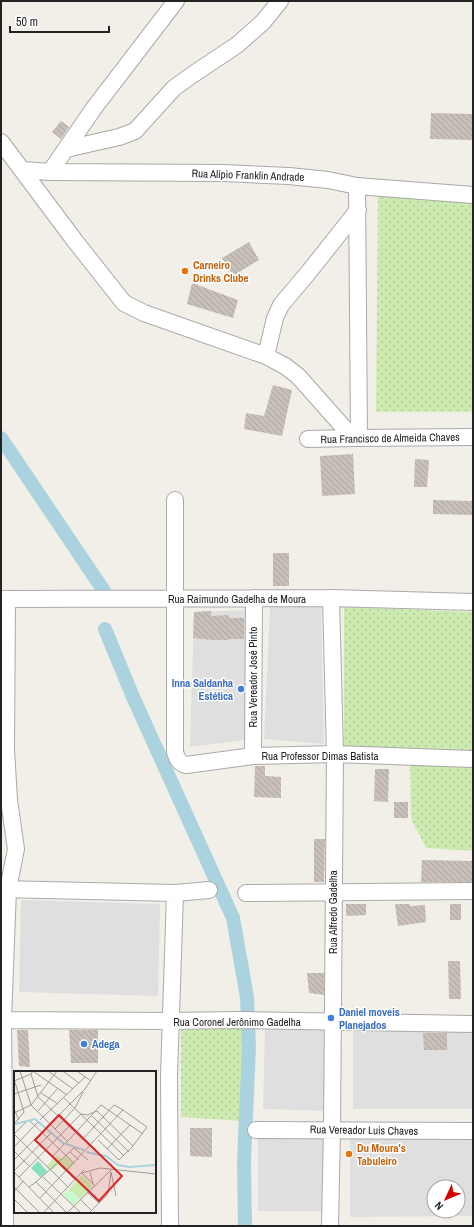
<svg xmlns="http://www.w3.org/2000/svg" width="474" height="1227" viewBox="0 0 474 1227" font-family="'Archivo Narrow',sans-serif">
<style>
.residential{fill:#e0dfdf;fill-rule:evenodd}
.grass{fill:url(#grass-dots)}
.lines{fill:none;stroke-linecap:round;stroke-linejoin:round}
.canal{stroke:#aad3df;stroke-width:14}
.building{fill:url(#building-back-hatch)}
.minor-casing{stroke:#a9a9a9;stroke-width:18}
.minor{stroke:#fff;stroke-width:16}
.food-dot{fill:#e8710a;stroke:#fff;stroke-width:1.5}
.shop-dot{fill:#3f7fe0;stroke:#fff;stroke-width:1.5}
.labels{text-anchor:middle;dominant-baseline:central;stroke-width:3;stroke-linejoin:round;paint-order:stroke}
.street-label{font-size:11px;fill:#222;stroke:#fff}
.food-label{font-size:11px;font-weight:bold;fill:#c56008;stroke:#fff;text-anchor:start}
.shop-label{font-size:11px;font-weight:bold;fill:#366cbe;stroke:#fff;text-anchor:start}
.inset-river{fill:none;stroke:#aad3df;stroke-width:2}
.inset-road{fill:none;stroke:#9f9d99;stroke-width:1}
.view{fill:#d62828;fill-opacity:0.15;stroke:#d62828;stroke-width:2}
.inset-edge{fill:none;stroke:#222;stroke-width:2}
</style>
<defs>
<pattern id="grass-dots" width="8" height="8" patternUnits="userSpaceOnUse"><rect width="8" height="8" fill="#cdebb0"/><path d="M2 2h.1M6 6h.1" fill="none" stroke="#b0c997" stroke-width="1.8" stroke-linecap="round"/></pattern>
<pattern id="building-back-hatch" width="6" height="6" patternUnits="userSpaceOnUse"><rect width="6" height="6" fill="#c7bfb8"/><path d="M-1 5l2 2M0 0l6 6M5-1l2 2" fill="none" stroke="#aba49e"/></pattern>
</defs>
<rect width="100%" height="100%" fill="#f2efe9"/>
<path class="residential" d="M 270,607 L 321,607 L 324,744 L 264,739 Z
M 246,610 L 245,740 L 190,747 L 194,612 Z
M 21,900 L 160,904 L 158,996 L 19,992 Z
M 353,1027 L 473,1029 L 473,1109 L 353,1109 Z
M 265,1028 L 329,1030 L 328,1111 L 263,1109 Z
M 258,1134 L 327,1134 L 327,1211 L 258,1211 Z
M 350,1135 L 473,1138 L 473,1216 L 350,1217 ZM 434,1187 L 458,1187 L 458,1211 L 434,1211 Z"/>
<path class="grass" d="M 378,195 L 473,199 L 473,412 L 376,412 Z
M 344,607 L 473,612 L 473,851 L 426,848 L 411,819 L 410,760 L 344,756 Z
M 245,1026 L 241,1121 L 181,1117 L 181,1030 Z"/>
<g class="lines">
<path class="canal" d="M 1,438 L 104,591
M 105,629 L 133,697 L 233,918 L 247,997 L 249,1047 L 244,1161 L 245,1226"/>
</g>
<path class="building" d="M 431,113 L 473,114 L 473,140 L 430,139 Z
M 61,121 L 69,127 L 61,139 L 52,132 Z
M 249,242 L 259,260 L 233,276 L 222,258 Z
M 192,283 L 238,300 L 233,318 L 187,304 Z
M 273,385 L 292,390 L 282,436 L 244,429 L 246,413 L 264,416 Z
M 353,454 L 355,494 L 322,496 L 320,456 Z
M 415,459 L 429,460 L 427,487 L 414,487 Z
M 433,500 L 473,501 L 473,515 L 433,514 Z
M 273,553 L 289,553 L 289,586 L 273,586 Z
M 211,611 L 211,616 L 229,615 L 229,618 L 244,618 L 244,639 L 229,639 L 229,640 L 212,640 L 193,638 L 194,612 Z
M 255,766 L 265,766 L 265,776 L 281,777 L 281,798 L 254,797 Z
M 375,769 L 389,769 L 388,802 L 374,801 Z
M 394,802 L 408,802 L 408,818 L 394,818 Z
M 314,839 L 325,839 L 324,882 L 314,882 Z
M 422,860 L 473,861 L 473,882 L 421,882 Z
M 346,904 L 366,904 L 366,915 L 346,916 Z
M 395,904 L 410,904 L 410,906 L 425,905 L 426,922 L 398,926 Z
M 450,904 L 461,904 L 461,920 L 450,920 Z
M 448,961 L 460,961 L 461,999 L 449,999 Z
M 307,973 L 324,973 L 324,995 L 309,993 Z
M 17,1030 L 28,1030 L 30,1067 L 19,1066 Z
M 69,1030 L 98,1030 L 98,1063 L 71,1063 Z
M 423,1033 L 447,1033 L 447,1050 L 424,1050 Z
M 190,1128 L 212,1128 L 212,1157 L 190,1156 Z"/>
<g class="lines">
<defs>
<path id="minor" d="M 1,142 L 75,241 L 124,303 L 144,313 L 266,356 L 285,366 L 298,376 L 353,438
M 66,149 L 119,137 L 135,131 L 174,88 L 192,75 L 237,45 L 263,22 L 280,1
M 23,170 L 50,172 L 223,173 L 289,176 L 328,180 L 357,186 L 473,195
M 50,172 L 94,108 L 176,1
M 357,186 L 359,438
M 266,356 L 275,318 L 281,305 L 308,273 L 358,210
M 308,439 L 353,438 L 473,437
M 175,500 L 175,752 C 177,759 179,763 186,765 L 253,756 L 335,754 L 473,759
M 1,599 L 331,598 L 473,602
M 253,756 L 254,598
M 1,889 L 175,893 L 209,890
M 246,893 L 473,891
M 1,1020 L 170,1021 L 234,1020 L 473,1024
M 256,1130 L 473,1131
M 5,1226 L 3,1020 L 8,889 L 16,849 L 9,800 L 6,749 L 7,599
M 170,1226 L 169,1076 L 175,893
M 330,1226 L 332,1130 L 335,754 L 331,598"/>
</defs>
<use href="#minor" class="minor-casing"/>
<use href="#minor" class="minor"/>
</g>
<g class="food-dot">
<circle cx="185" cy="271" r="4"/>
<circle cx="349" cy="1154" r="4"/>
</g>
<g class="shop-dot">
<circle cx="241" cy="689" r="4"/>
<circle cx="331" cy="1018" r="4"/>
<circle cx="84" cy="1044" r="4"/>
</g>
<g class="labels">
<g class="street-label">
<text transform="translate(248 175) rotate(2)">Rua Alípio Franklin Andrade</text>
<text transform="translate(390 438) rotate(-1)">Rua Francisco de Almeida Chaves</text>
<text x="237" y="599">Rua Raimundo Gadelha de Moura</text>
<text transform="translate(253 677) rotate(-90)">Rua Vereador José Pinto</text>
<text x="320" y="756">Rua Professor Dimas Batista</text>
<text transform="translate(333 912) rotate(-90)">Rua Alfredo Gadelha</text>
<text x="237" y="1022">Rua Coronel Jerônimo Gadelha</text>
<text transform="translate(364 1130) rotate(1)">Rua Vereador Luis Chaves</text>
</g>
<g class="food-label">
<text x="193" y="265">Carneiro<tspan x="193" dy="13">Drinks Clube</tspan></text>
<text x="357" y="1148">Du Moura's<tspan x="357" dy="13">Tabuleiro</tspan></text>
</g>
<g class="shop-label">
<text x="233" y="683" text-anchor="end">Inna Saldanha<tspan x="233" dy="13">Estética</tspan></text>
<text x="339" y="1012">Daniel moveis<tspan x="339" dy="13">Planejados</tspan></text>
<text x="92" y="1044">Adega</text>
</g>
</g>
<g transform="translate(14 1071)">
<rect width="142" height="142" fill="#f2efe9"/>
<path d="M 43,85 L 48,88 L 52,85 L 60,93 L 52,101 L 44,94 L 37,100 L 32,95 ZM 68,104 L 79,115 L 66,128 L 55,118 Z" fill="#cdebb0"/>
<path d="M 55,118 L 65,129 L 60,134 L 49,124 Z" fill="#c8facc"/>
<path d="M 24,90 L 33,100 L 27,107 L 17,97 Z" fill="#88e0be"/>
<path class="inset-river" d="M 1,53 L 21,48 L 49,72 L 70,79M 72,81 L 92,85 L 104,94 L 115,96M 115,96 L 142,94"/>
<path class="inset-road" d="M 6,0 L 17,34 L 53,70M 19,0 L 17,3 L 24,26 L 77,76M 19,0 L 53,24M 34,0 L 59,18M 49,0 L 65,12M 63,0 L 77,10M 0,8 L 10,41 L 0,53M 0,10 L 17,3M 27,22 L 44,33M 0,23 L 27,14M 50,27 L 110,85M 0,38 L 5,49M 83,40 L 119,75 L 105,89 L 84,69M 23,41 L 44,17M 0,42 L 17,34 L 43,0M 77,44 L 115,81M 26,49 L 71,6M 16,50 L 61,93M 41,58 L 61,37 L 69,21M 0,63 L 54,116M 0,63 L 12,51M 69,68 L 100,34 L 109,39M 52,72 L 87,34 L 129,63M 0,76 L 24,51M 93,78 L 116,54M 31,79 L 61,109M 0,80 L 15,95M 56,81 L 65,89M 38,86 L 50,73M 0,89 L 71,18 L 83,0M 0,100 L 37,62M 0,101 L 40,142M 76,101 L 79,113M 97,101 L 102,125M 68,102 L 86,97 L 142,103M 68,102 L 81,115M 5,106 L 67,43 L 73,44 L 83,40M 29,106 L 67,142M 22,111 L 60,77 L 74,89M 0,116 L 26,142M 15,116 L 22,111 L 53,142M 0,121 L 9,110M 73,121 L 85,132 L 75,142M 26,127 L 109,39 L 133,56 L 119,75M 0,128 L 14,142M 66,128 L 77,139M 85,132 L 94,123 L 97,101M 29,142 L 70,99M 53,142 L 98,98"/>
<path class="view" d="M 45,44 L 108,105 L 85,130 L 21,69 Z"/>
<rect width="142" height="142" class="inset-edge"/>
</g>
<rect width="474" height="1227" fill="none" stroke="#222222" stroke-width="4"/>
<g transform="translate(446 1199) rotate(226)"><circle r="19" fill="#ffffff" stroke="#a7a7a7"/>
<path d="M0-3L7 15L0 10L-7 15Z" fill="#d40000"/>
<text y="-6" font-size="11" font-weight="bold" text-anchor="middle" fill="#222222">N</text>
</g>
<path d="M10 26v6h99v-6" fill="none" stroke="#222222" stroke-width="2"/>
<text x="16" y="26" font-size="12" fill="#222222" stroke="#ffffff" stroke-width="3" paint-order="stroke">50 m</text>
</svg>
